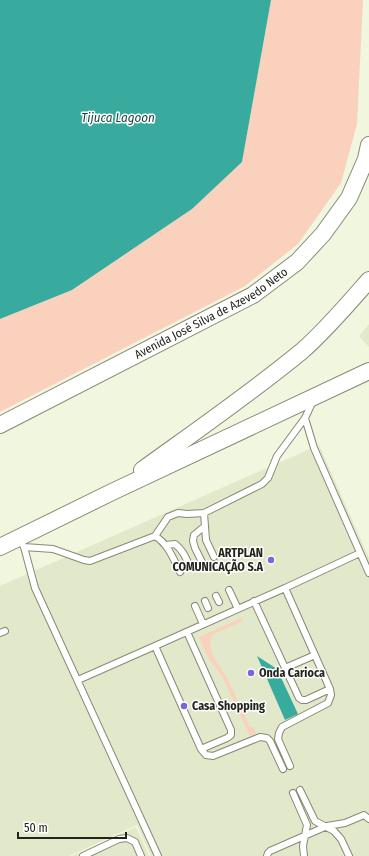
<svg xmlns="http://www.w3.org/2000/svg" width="369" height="856" viewBox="0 0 369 856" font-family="'Fira Sans Condensed',sans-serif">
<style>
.built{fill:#e2e8ca}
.green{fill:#fad1bd}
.water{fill:#39aa9e}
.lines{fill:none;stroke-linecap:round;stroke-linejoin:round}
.service-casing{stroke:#868a75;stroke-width:8}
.tertiary-casing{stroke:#868a75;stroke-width:18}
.service{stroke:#fff;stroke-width:6}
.tertiary{stroke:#fff;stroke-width:16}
.poi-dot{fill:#7e63de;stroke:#fff;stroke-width:1.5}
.labels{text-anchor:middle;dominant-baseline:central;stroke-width:3;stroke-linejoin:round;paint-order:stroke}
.street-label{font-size:12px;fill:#23251d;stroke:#fff}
.poi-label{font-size:12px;font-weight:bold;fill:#23251d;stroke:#fff;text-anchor:start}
.water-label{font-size:13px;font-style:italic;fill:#194944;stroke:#fff}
</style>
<rect width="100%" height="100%" fill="#f1f6de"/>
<path class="built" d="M 369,324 L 369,347 L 359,336 Z
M 319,445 L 369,558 L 369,856 L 151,856 L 137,825 L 69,856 L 0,856 L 0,586 Z
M 136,827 L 149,856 L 72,856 Z"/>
<path class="green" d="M 271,0 L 363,0 L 357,124 L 341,183 L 298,244 L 245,286 L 0,412 L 0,319 L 72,290 L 192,209 L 242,162 Z
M 241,618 L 243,621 L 212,635 L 210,642 L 211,649 L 214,658 L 226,676 L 250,727 L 253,727 L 256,733 L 250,736 L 222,676 L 208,658 L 199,637 Z"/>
<path class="water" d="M 0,0 L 271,0 L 242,162 L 192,209 L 72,290 L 0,319 Z
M 257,656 L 277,669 L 298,714 L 285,720 Z"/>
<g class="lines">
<defs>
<path id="service" d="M 313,401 L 305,418 L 314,448 L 369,573
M 204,513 L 206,540 L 214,557
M 155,536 C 168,544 173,558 180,572
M 19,539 L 24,547 L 35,588 L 158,856
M 166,545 L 175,544 C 183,550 186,558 190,567
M 24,547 L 53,549 L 84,560 L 90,561 L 155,536 L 168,517 L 178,513 L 187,514 L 204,513 L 262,484 L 268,478 L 277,456 L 305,418
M 202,562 L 195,548 L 193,541 L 194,535 L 205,526
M 285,588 L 360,553
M 229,590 L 238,609
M 216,596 L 219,602
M 205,601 L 208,608
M 254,601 L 299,698 L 302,700 L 306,700 L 330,689
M 195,606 L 203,624
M 187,632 L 231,730 L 231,735 L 227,738 L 201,749
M 0,633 L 5,631
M 285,668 L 315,655
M 78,680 L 155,646
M 283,769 L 270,741 L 267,738 L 260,737 L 213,756 L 206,755 L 201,749 L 155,646 L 285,588 L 330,689 L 331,695 L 328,703 L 282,727 L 279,733 L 278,739 L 290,766
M 300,790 L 315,821 L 334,831 L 341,839 L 349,856
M 293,793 L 307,825 L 303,846 L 304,856
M 83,856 L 119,839 L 127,838 L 135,842 L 141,856
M 267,856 L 268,853 L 270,851 L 327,826 L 345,823 L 364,815 L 369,819"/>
<g id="tertiary">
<path id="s1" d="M 0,425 L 253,295 L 297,262 L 323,234 L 349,198 L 366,159 L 369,145"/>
<path d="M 142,470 C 196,431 251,393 302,351 C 326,330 348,304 369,280"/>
<path d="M 0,547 L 112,492 L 369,371"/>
</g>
</defs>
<use href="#service" class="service-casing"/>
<use href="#tertiary" class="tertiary-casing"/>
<use href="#service" class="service"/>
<use href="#tertiary" class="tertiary"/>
</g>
<g class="poi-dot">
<circle cx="271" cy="560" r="4"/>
<circle cx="251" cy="673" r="4"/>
<circle cx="184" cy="706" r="4"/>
</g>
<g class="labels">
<g class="street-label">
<text stroke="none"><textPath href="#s1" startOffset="239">Avenida José Silva de Azevedo Neto</textPath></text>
</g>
<g class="poi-label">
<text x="263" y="553" text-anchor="end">ARTPLAN<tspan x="263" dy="14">COMUNICAÇÃO S.A</tspan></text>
<text x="259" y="673">Onda Carioca</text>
<text x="192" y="706">Casa Shopping</text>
</g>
<g class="water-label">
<text x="118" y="117">Tijuca Lagoon</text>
</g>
</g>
<path d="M18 832v6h108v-6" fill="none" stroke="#23251d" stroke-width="2"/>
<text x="24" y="832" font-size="12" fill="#23251d" stroke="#ffffff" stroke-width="3" paint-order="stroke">50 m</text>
</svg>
